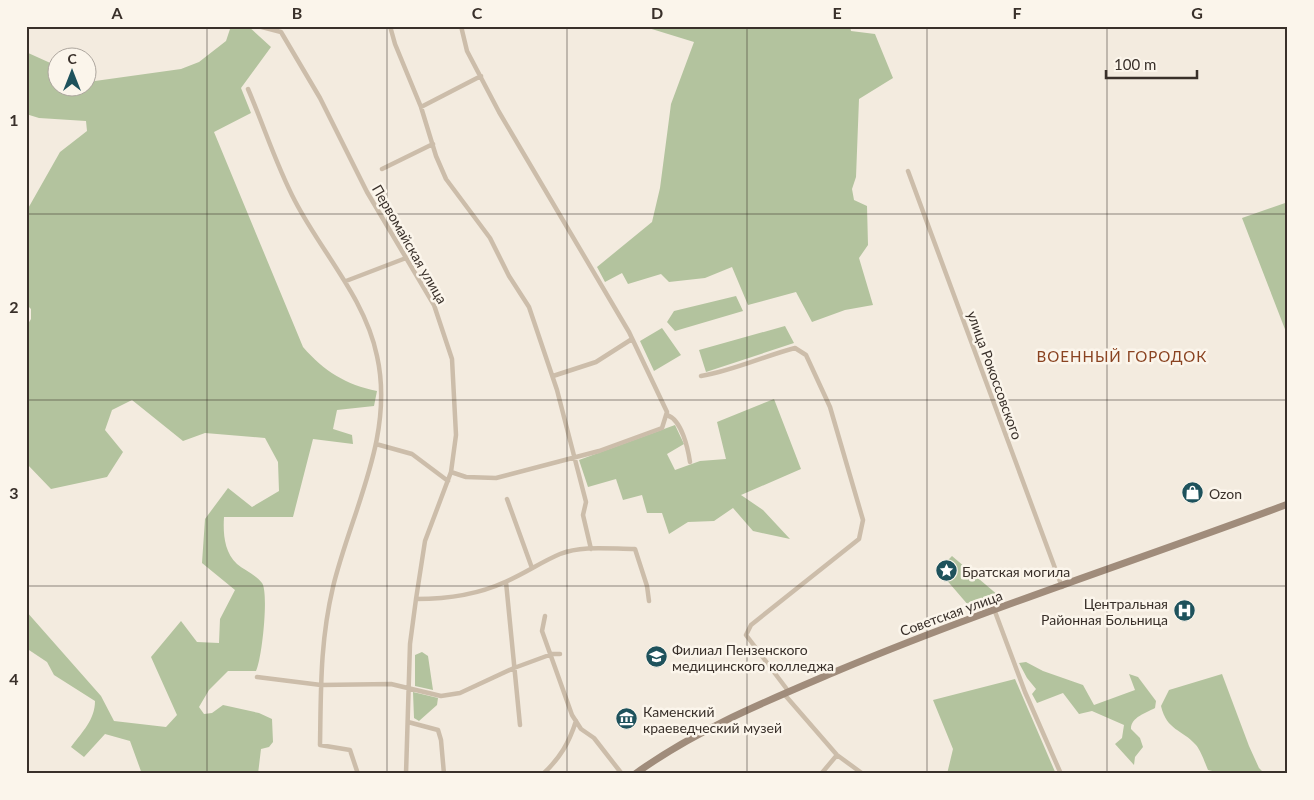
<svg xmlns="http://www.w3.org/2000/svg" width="1314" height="800" viewBox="0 0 1314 800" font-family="Lato,sans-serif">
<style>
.green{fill:#b3c39e}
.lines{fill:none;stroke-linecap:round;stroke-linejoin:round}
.minor{stroke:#ccbdaa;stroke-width:4.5}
.secondary{stroke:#a08c7b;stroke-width:7}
.grid{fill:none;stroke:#39302a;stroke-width:1;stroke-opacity:0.55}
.labels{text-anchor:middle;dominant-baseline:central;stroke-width:5;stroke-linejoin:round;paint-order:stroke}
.street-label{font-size:14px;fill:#39302a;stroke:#fbf5eb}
.poi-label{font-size:14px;fill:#39302a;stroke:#fbf5eb;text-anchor:start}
.neighbourhood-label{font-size:15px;letter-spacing:1px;fill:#8a4321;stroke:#fbf5eb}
.neatline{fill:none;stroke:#39302a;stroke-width:2}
.grid-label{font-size:16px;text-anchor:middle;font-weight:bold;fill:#39302a}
</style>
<rect width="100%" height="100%" fill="#f3ebdf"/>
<path class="green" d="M 231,26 L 248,26 L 271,47 L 241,88 L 251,113 L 214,132 L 303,347 C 324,371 346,385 377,391 L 374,406 L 337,410 L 333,429 L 352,435 L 353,444 L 313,439 L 293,517 L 224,517 C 223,533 224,552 237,564 C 244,570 256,575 262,583 C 269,593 262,659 256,671 L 228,671 L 209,690 L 199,707 L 204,714 L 212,713 L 223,705 L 259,713 L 272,719 L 273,742 L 269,747 L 261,749 L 258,774 L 142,774 L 130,741 L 105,734 L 84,757 L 71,747 C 82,732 95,720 95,701 L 54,675 L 47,662 L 26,648 L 26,611 L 101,696 L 114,721 L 166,727 L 177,715 L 151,657 L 181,621 L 197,642 L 219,643 L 220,619 L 235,590 L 202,563 L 205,519 L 228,488 L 252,507 L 279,491 L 278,462 L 265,438 L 205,433 L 183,441 L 132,400 L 112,410 L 105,430 L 123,452 L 107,477 L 51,489 L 26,463 L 26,327 L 31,319 L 31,309 L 26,304 L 26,212 L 60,152 L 87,131 L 86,121 L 39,118 L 26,114 L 26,52 L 57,66 L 58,88 L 88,88 L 88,78 L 95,81 L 181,69 L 199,62 L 226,41 Z
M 642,26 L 850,26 L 851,31 L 875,34 L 893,78 L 859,99 L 856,177 L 852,189 L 854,200 L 867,206 L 868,245 L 859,258 L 873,305 L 845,310 L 812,322 L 796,292 L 748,305 L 732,267 L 705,278 L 669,282 L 661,274 L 628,284 L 622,273 L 605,282 L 597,267 L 652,222 L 660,188 L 671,104 L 694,42 Z
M 1288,202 L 1288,337 L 1242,218 Z
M 736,296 L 743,311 L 675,331 L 667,322 L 674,311 Z
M 785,326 L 794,343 L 706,372 L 699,350 Z
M 662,328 L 681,355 L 654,371 L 640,341 Z
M 774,399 L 801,469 L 741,495 L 763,510 L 790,539 L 753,531 L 733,508 L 714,521 L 688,522 L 669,534 L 662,513 L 647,513 L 642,495 L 623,500 L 616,479 L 588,487 L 579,460 L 675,425 L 684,444 L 667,454 L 675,470 L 700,461 L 726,459 L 717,422 Z
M 952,556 L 999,596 L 969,606 L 938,570 Z
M 422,652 L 428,656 L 433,690 L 415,686 L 415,655 Z
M 1026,662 L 1043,671 L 1083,685 L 1094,705 L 1135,690 L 1129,674 L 1138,677 L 1156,701 L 1155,708 C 1146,713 1131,717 1131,729 L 1140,738 L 1143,747 L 1135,757 L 1134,765 L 1115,744 L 1122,738 L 1124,725 L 1092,711 L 1079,714 L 1063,693 L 1037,703 L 1032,694 L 1036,689 L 1027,678 L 1019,663 Z
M 1222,674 L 1249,746 L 1259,768 L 1265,774 L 1225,774 L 1208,770 C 1205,763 1201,751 1196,745 C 1182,729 1167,731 1161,706 L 1169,690 Z
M 1015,679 L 1056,774 L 947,774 L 953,749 L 933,700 Z
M 413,692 L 438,698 L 437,705 L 419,721 L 414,718 Z"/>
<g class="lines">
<path class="minor" d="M 96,26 L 123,26
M 258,26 L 281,32 L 320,98 L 367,192 L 434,305 L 452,359 L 456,435 L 451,472 L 425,541 L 416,599 L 410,644 L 406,774
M 390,26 L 395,44 L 421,107 L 436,156 L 446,179 L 490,238 L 509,276 L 529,307 L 557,390 L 586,502 L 583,515 L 591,549
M 248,89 C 264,126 276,165 295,201 C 322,253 365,298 377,356 C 395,436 351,512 333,587 C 320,642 321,689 320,745 L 350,750 L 358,774
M 421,107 L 481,76
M 382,169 L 433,144
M 908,171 L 1062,587
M 346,281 L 406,258
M 553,376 L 596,362 L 632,339
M 701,376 C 733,371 764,356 795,348 L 806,355 L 830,407 L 863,520 L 859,539 L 751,625 L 746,635 L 789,692
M 667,415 C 682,420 688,449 690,462
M 376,444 L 412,454 L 448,481
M 451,472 L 466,477 L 496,478 L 599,451 L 662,428 L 667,412 L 629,332 L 499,112 L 467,51 L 461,26
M 507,499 L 532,568
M 506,582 L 520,725
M 416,599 C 447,599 477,595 505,582 C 524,574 541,562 560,554 C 582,545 611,549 635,549 L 647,586 L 649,601
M 994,609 L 1025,692 L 1061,774
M 545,616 L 542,631 L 572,715 L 581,729 L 594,738 L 622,774
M 257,677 L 321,685 L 391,684 L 441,696 L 460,693 L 514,668 L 552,654 L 560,654
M 784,694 L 837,755 L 863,774
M 408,722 L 438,730 L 441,740 L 444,774
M 543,774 C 560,758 569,743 576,721
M 821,774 L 837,755"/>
<path class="secondary" d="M 635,774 C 697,729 767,701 837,671 C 985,609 1138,560 1288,504"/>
</g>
<path class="grid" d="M 207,26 L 207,774M 387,26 L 387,774M 567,26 L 567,774M 747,26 L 747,774M 927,26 L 927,774M 1107,26 L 1107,774M 26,214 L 1288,214M 26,400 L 1288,400M 26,586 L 1288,586"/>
<defs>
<symbol id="shop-disc" viewBox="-11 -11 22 22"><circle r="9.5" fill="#1e525c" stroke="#fbf5eb"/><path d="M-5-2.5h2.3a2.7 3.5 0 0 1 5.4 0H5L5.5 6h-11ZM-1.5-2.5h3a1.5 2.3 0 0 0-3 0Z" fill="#fff"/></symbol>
<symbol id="sight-disc" viewBox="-11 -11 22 22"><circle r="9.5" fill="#1e525c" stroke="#fbf5eb"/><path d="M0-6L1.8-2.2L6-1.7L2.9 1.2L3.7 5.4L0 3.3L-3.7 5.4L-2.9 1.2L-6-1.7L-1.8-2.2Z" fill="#fff"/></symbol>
<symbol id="hospital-disc" viewBox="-11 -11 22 22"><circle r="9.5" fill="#1e525c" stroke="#fbf5eb"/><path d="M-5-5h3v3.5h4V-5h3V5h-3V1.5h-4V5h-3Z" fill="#fff"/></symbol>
<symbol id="university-disc" viewBox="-11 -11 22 22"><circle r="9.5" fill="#1e525c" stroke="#fbf5eb"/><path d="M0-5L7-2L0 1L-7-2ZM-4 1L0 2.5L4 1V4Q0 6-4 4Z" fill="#fff"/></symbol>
<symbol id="museum-disc" viewBox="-11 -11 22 22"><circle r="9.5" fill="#1e525c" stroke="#fbf5eb"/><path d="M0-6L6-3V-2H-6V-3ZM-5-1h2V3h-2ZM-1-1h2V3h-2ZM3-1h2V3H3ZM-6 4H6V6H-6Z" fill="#fff"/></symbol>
</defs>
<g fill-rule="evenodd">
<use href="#shop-disc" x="1180" y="480" width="25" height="25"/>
<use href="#sight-disc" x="934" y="558" width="25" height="25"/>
<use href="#hospital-disc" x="1172" y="598" width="25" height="25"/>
<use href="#university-disc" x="644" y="644" width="25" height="25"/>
<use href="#museum-disc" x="614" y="706" width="25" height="25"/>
</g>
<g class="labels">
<g class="street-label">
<text transform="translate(410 244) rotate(60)">Первомайская улица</text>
<text transform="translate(995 375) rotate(70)">улица Рокоссовского</text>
<text transform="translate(951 613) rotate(-20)">Советская улица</text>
</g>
<g class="poi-label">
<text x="1209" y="493">Ozon</text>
<text x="962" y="571">Братская могила</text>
<text x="1168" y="603" text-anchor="end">Центральная<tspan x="1168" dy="16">Районная Больница</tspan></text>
<text x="672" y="649">Филиал Пензенского<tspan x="672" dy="16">медицинского колледжа</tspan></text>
<text x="643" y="711">Каменский<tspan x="643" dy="16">краеведческий музей</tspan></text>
</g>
<g class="neighbourhood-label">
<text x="1122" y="356">ВОЕННЫЙ ГОРОДОК</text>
</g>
</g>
<rect width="1314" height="800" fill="none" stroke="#fbf5eb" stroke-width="55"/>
<g transform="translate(72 72)"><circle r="24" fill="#fbf5eb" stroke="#ada69e"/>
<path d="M0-4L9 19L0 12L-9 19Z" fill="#1e525c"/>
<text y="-8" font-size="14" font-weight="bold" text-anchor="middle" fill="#39302a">С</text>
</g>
<path d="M1106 70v8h91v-8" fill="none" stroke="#39302a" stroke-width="2.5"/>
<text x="1114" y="70" font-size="15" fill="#39302a" stroke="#fbf5eb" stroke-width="4" paint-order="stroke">100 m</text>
<rect x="28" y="28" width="1258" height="744" class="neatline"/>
<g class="grid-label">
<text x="117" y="19">A</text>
<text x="297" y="19">B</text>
<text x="477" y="19">C</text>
<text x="657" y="19">D</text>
<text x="837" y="19">E</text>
<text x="1017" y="19">F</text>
<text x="1197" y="19">G</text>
<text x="14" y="126">1</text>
<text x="14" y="313">2</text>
<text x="14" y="499">3</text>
<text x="14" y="685">4</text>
</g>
</svg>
